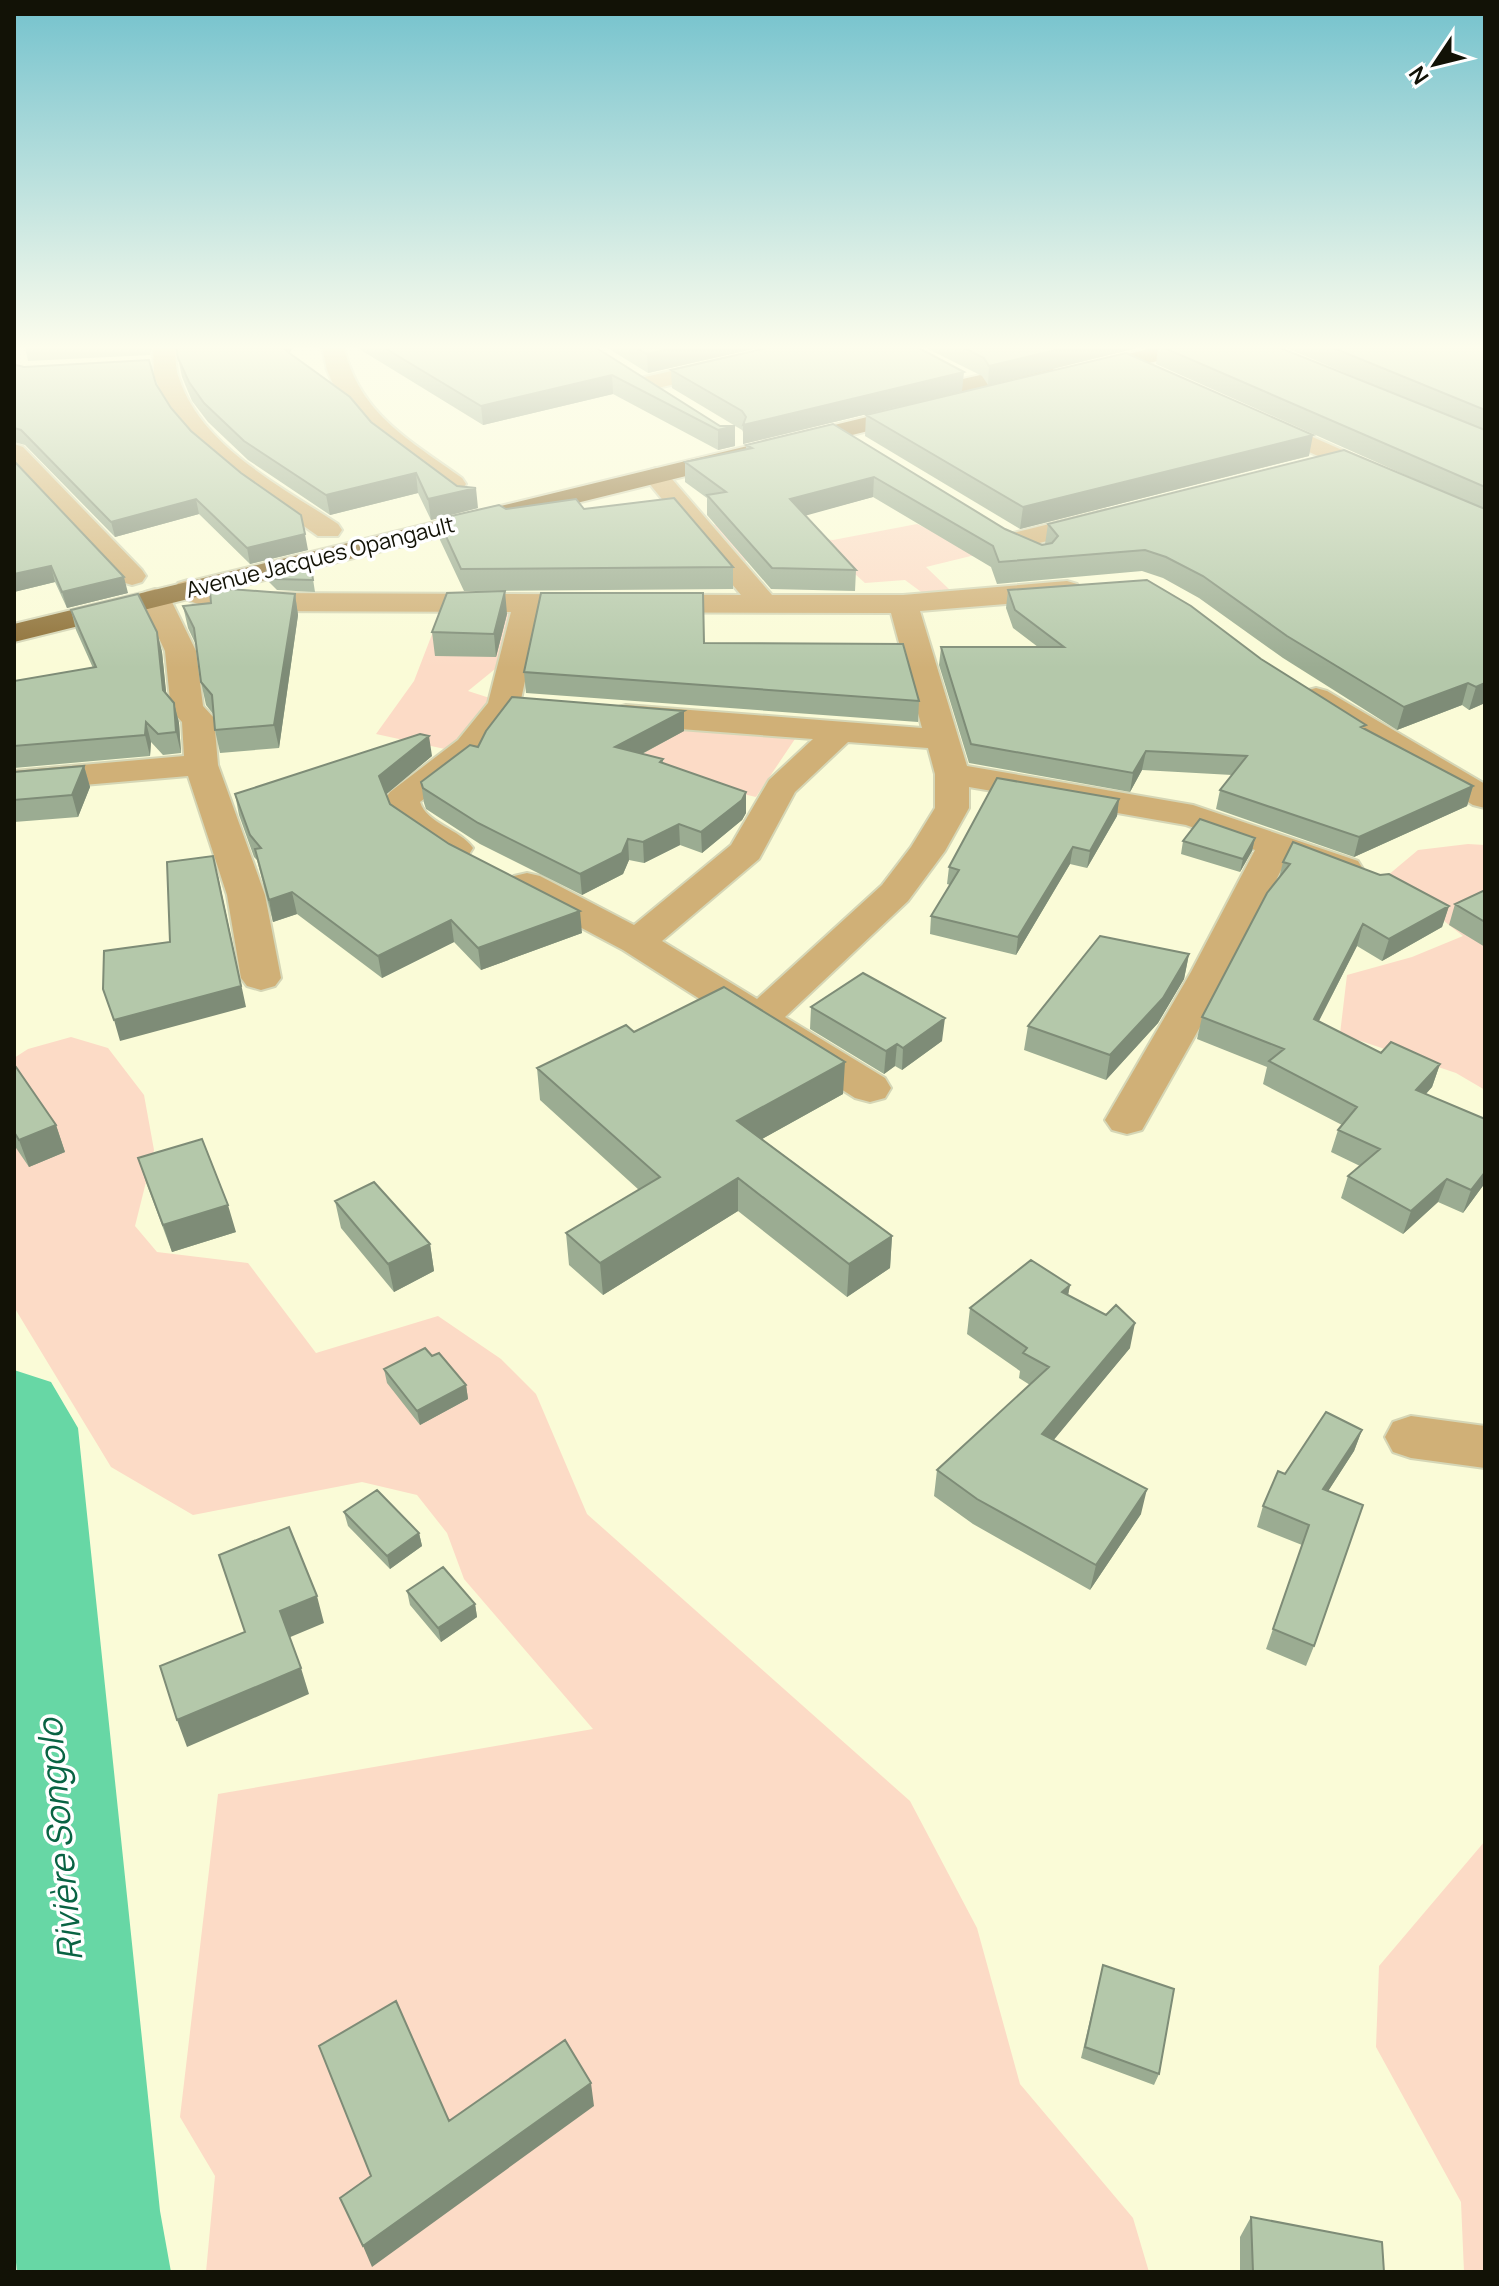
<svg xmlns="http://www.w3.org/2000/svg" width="1499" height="2286" viewBox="0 0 1499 2286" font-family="Manrope,sans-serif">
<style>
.green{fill:#fcdbc6}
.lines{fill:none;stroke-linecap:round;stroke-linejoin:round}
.river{fill:#67d7a5;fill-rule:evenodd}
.minor-casing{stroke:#d5d6b6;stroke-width:4}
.trunk-casing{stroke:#d5d6b6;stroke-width:4}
.minor{fill:#d0b077;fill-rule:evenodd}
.trunk{fill:#8c6e34;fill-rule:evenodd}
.wall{fill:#9bac92}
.shaded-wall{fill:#7e8c77}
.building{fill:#b4c8aa;stroke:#7e8c77;stroke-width:2}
.labels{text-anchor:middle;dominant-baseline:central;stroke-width:7;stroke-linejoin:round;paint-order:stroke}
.far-street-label{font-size:22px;fill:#121206;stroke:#fff}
.near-water-label{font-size:34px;font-style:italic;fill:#096343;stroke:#fff}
</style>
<rect width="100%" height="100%" fill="#fafbd7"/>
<path class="green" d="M 712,524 L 743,531 L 833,540 L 917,524 L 979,554 L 926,567 L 951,591 L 924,594 L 905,580 L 865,583 L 825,547 L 806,544 L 745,561 Z
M 516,610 L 500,665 L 468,691 L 496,700 L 454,751 L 376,734 L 414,681 L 441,611 Z
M 661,723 L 797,736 L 756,797 L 636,769 Z
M 1468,844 L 1485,845 L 1485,1090 L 1456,1073 L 1340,1034 L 1347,975 L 1412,957 L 1463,936 L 1387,876 L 1418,850 Z
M 71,1037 L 108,1048 L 144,1095 L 154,1150 L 135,1226 L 157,1252 L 248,1263 L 316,1353 L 438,1316 L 501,1359 L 536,1394 L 587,1514 L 910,1801 L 977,1928 L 1020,2084 L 1133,2218 L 1149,2272 L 206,2272 L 215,2176 L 180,2117 L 218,1794 L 593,1729 L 464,1579 L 447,1533 L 417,1495 L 362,1482 L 193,1515 L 111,1467 L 14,1307 L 14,1058 L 28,1049 Z
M 1485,1841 L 1485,2272 L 1464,2272 L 1461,2202 L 1376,2047 L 1379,1966 Z"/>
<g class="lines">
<path class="river" d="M 14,1370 L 51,1382 L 78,1428 L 160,2211 L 171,2272 L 17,2272 L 14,2243 Z"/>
<defs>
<path id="minor" d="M 153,347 L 175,347 C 176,357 175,369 179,378 C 201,446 282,487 338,524 L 342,530 L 338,536 L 318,536 L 240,481 L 188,434 L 166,403 L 154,376 Z
M 322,347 L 344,347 C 359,414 411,441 462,478 L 466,484 L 462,490 L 444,490 L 369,432 L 336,391 L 327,370 Z
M 778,347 L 821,347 L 810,354 L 644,391 L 636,389 L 632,384 L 636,379 Z
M 1258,413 L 1485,513 L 1485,531 L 1249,425 L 1246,420 L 1249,415 Z
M 14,444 L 23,447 L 142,570 L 146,576 L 142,582 L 132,585 L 122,582 L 14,467 Z
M 656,468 L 665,471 L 772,595 L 903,595 L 1067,581 L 1077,584 L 1081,590 L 1077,596 L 1067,599 L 920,611 L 967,766 L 1193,805 L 1358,861 L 1363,869 L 1358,877 L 1345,880 L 1286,860 L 1231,972 L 1142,1130 L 1127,1134 L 1112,1130 L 1105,1120 L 1191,972 L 1255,850 L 1186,825 L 969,787 L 969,808 L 945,851 L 908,901 L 785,1017 L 885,1078 L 891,1088 L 885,1098 L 870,1102 L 855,1098 L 623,950 L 514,892 L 509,884 L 514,876 L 527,873 L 540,876 L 634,925 L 731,845 L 769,780 L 813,739 L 626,725 L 615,722 L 610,715 L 615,708 L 626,705 L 922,728 L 891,613 L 540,612 L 520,704 L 482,754 L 420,802 C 427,824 460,829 473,848 L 468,856 L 455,859 L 442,856 L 395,823 L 385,799 L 390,792 L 458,740 L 488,703 L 511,612 L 239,611 C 220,608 185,606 174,589 L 178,583 L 188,580 L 239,593 L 741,595 L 643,476 L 647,471 ZM 848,742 L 928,748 L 935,774 L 935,808 L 911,847 L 882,885 L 757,999 L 662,941 L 759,859 L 795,792 Z
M 1106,510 L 1116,512 L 1119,518 L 1116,524 L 1015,549 L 1005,547 L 1001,541 L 1005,535 Z
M 155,589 L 165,592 L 170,598 L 196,651 L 203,706 L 214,718 L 218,765 L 265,895 L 281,978 L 275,986 L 261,990 L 247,986 L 241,978 L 227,895 L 188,776 L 14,791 L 14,771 L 184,756 L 182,722 L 171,710 L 165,651 L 140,598 L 145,592 Z
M 1316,688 L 1327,691 L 1485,784 L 1485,808 L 1473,805 L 1305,705 L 1300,698 L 1305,691 Z
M 1411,1416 L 1485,1426 L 1485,1468 L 1411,1458 L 1393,1452 L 1385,1437 L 1393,1422 Z"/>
<path id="trunk" d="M 1156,347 L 1196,347 L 1193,352 L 1081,380 L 1073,378 L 1070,373 L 1073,368 Z
M 1043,361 L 1051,363 L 1054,368 L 1051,373 L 904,406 L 896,404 L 892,399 L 896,394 Z
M 925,403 L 933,405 L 937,410 L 933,415 L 14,642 L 14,624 Z"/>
</defs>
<use href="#minor" class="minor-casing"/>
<use href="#trunk" class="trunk-casing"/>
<use href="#minor" class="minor"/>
<use href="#trunk" class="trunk"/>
</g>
<path class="wall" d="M 25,347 L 152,347 L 150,355 L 28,361 Z
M 356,347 L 595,347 L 720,426 L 735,446 L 718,450 L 613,394 L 483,425 Z
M 606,347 L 762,347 L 648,373 Z
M 924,347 L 1141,347 L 988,385 L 982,376 Z
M 1158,347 L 1278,347 L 1404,398 L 1284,347 L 1485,347 L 1485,703 L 1469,710 L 1462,705 L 1397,730 L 1283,658 L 1199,598 L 1163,578 L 1142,571 L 997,584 L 991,567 L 873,497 L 805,515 L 856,570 L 855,591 L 771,589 L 707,515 L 707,498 L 685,482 L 685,462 L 746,449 L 746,445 L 833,424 L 1005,529 L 1042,545 L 1045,544 L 1048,524 L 1448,494 L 1156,364 Z
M 290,354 L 371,422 L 478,508 L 431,520 L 418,493 L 330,515 L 248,460 L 208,422 L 192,401 L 182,377 L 178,358 Z
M 14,363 L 16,365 L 24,367 L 156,384 L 171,408 L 191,431 L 308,550 L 250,564 L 199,514 L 115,537 L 25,445 L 14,442 Z
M 671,370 L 962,391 L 743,444 L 743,432 L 742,430 L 672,388 Z
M 866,415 L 1309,456 L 1020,529 L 865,436 Z
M 14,461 L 128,593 L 67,608 L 55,582 L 14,592 Z
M 506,509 L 584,509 L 733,567 L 733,589 L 464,591 L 440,540 L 438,519 Z
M 310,560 L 315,592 L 277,590 L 269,582 L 267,571 Z
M 1008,590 L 1261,659 L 1365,730 L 1473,786 L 1467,806 L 1354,857 L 1216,809 L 1220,790 L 1232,775 L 1142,770 L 1130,792 L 969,763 L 939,665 L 941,647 L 1038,647 L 1013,628 L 1006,608 Z
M 295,594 L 298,615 L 279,748 L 220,753 L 215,730 L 213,714 L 206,705 L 201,682 L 196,645 L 188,628 L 183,606 Z
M 71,610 L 157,632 L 162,652 L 166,694 L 174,703 L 179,723 L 181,753 L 163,755 L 151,742 L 150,756 L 14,768 L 14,681 L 93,668 L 76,630 Z
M 507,614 L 496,657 L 435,656 L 432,632 Z
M 704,643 L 919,701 L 918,722 L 526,693 L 524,672 Z
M 684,731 L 642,754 L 663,759 L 663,764 L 746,792 L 746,813 L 742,820 L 702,853 L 680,845 L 644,863 L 629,860 L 623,874 L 582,895 L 480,844 L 426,809 L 424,803 L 421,782 L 478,747 Z
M 432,756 L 386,794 L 390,804 L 582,933 L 481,970 L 454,942 L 382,978 L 297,914 L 273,922 L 257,860 L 254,857 L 239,815 L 235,794 Z
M 84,766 L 90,787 L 78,817 L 14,822 L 14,772 Z
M 1119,799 L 1117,816 L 1087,868 L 1070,864 L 1016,955 L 930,934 L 931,916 L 950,885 L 947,884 L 949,867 Z
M 1255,838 L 1252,851 L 1240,872 L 1181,854 L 1183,841 Z
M 1283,862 L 1449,906 L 1442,927 L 1382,961 L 1357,946 L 1319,1021 L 1381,1053 L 1440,1064 L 1432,1087 L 1426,1094 L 1485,1119 L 1485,1183 L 1463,1213 L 1438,1202 L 1403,1234 L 1341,1198 L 1348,1176 L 1360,1166 L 1331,1152 L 1338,1130 L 1342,1125 L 1263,1084 L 1267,1067 L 1197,1039 L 1202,1017 L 1279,878 Z
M 1485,890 L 1485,947 L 1449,925 L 1455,904 Z
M 1189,954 L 1184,979 L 1158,1023 L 1106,1080 L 1024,1050 L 1028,1026 Z
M 811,1007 L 942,1041 L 902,1070 L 895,1066 L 884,1074 L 810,1029 Z
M 634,1032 L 843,1094 L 762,1139 L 892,1236 L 890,1268 L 847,1297 L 738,1211 L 603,1295 L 569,1265 L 566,1233 L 639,1190 L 540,1100 L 537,1068 Z
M 14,1068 L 56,1125 L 65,1152 L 29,1167 L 14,1145 Z
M 138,1158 L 236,1232 L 172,1252 L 147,1185 Z
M 335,1201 L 430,1244 L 434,1271 L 394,1292 L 341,1228 Z
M 1070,1285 L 1068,1295 L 1130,1348 L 1053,1440 L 1141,1514 L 1090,1590 L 973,1524 L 934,1496 L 937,1470 L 1030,1385 L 1019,1378 L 1020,1371 L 967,1334 L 970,1308 Z
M 432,1356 L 466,1385 L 468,1399 L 420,1425 L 387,1383 L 384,1369 Z
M 1362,1430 L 1354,1451 L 1328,1491 L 1314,1646 L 1306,1666 L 1266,1649 L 1302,1545 L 1257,1527 L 1263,1506 L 1285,1474 Z
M 344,1512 L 419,1533 L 422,1546 L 390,1569 L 348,1526 Z
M 407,1591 L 475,1604 L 477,1617 L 441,1642 L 410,1605 Z
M 1103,1965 L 1159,2074 L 1154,2085 L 1081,2058 Z
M 1251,2217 L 1384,2272 L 1240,2272 L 1240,2237 Z"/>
<path class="shaded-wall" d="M 280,347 L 294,347 L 282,364 Z
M 679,347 L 762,347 L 648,373 L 647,354 Z
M 1068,347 L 1141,347 L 988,385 L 989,366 Z
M 964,372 L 962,391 L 743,444 L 743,425 Z
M 612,375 L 613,394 L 483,425 L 481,406 Z
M 735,426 L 735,446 L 718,450 L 718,430 Z
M 1313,435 L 1309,456 L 1020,529 L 1023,507 Z
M 416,473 L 418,493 L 330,515 L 326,495 Z
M 874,477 L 873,497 L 790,520 L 790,499 Z
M 476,488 L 478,508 L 431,520 L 428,499 Z
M 196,499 L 199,514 L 115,537 L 111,522 Z
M 305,534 L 308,550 L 250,564 L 247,548 Z
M 51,566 L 55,582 L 14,592 L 14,574 Z
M 124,577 L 128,593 L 67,608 L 62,592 Z
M 505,591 L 507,614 L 496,657 L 494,634 Z
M 295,594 L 298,615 L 279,748 L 274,725 Z
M 157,632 L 162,652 L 168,710 L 163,690 Z
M 1468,683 L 1462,705 L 1397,730 L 1404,707 Z
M 1485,683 L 1485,703 L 1469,710 L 1476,687 Z
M 174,703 L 179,723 L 181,753 L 176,732 Z
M 684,711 L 684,731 L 617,767 L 615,747 Z
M 146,722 L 151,742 L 150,756 L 145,735 Z
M 429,736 L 432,756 L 383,797 L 379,776 Z
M 1146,751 L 1142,770 L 1130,792 L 1133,773 Z
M 84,766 L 90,787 L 78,817 L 72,795 Z
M 1473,786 L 1467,806 L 1354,857 L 1359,837 Z
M 746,792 L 746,813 L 742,820 L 702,853 L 701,832 Z
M 1119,799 L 1117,816 L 1087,868 L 1090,851 Z
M 679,824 L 680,845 L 644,863 L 643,842 Z
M 1255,838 L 1252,851 L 1240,872 L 1243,859 Z
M 628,839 L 629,860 L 623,874 L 582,895 L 580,874 Z
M 1073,847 L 1070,864 L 1016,955 L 1018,937 Z
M 218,876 L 246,1007 L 120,1041 L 114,1020 Z
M 292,892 L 297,914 L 273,922 L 269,900 Z
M 1449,906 L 1442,927 L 1382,961 L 1389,939 Z
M 580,911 L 582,933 L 481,970 L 478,948 Z
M 451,920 L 454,942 L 382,978 L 378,956 Z
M 1363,924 L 1357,946 L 1308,1042 L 1314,1019 Z
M 1189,954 L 1184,979 L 1158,1023 L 1106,1080 L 1110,1055 Z
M 945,1018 L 942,1041 L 902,1070 L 903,1048 Z
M 897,1044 L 895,1066 L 884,1074 L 886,1051 Z
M 845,1062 L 843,1094 L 737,1153 L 737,1121 Z
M 1440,1064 L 1432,1087 L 1409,1112 L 1416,1090 Z
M 56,1125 L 65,1152 L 29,1167 L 19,1140 Z
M 1485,1172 L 1485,1183 L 1463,1213 L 1471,1190 Z
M 738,1178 L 738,1211 L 603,1295 L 600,1263 Z
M 1447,1179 L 1438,1202 L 1403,1234 L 1411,1211 Z
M 228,1205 L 236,1232 L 172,1252 L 163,1225 Z
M 892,1236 L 890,1268 L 847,1297 L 849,1264 Z
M 430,1244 L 434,1271 L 394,1292 L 388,1264 Z
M 1070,1285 L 1065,1310 L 1062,1292 Z
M 1135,1323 L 1130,1348 L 1038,1459 L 1042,1434 Z
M 466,1385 L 468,1399 L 420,1425 L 417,1411 Z
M 1362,1430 L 1354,1451 L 1316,1510 L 1323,1489 Z
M 1147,1489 L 1141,1514 L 1090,1590 L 1096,1565 Z
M 419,1533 L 422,1546 L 390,1569 L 387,1556 Z
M 317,1596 L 324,1623 L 288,1638 L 280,1611 Z
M 475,1604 L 477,1617 L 441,1642 L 438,1628 Z
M 301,1668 L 309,1694 L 187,1747 L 177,1720 Z
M 591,2083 L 594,2106 L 372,2267 L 363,2246 Z"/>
<path class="building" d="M 176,347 L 281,347 L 350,397 L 371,422 L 457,486 L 476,488 L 428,499 L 416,473 L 326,495 L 244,441 L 204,403 L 189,382 L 178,358 Z
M 383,347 L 595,347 L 720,426 L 735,426 L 718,430 L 612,375 L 481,406 Z
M 635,347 L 679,347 L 647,354 Z
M 771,347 L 917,347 L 964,372 L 743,425 L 746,417 L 742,411 L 671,370 Z
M 962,347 L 1068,347 L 989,366 L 984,358 Z
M 1162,347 L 1278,347 L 1485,430 L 1485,487 Z
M 1331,347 L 1485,347 L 1485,410 Z
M 1126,353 L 1313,435 L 1023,507 L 866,415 Z
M 149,360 L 156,384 L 171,408 L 191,431 L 241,473 L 301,515 L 305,534 L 247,548 L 196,499 L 111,522 L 21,430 L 14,428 L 14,363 L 16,365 L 24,367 Z
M 833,424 L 1005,529 L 1042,545 L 1052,543 L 1058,536 L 1048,524 L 1344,450 L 1485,509 L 1485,683 L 1476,687 L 1468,683 L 1404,707 L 1287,636 L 1203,576 L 1166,557 L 1145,550 L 999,562 L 993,546 L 874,477 L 790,499 L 856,570 L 772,568 L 707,495 L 726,492 L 685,462 L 752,448 L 746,445 Z
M 14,461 L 124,577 L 62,592 L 51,566 L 14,574 Z
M 674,498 L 733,567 L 461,569 L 438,519 L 499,505 L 506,509 L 576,499 L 584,509 Z
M 310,560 L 313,580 L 275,579 L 267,571 Z
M 1147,580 L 1191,606 L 1261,659 L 1366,725 L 1361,727 L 1473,786 L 1359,837 L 1220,790 L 1247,756 L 1146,751 L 1133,773 L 971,744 L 941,647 L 1064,647 L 1015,610 L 1008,590 Z
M 230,589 L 295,594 L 274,725 L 215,730 L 212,695 L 201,682 L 194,628 L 183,606 L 211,603 L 210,591 Z
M 505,591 L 494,634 L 432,632 L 447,593 Z
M 541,593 L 703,593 L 704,643 L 903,644 L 919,701 L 524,672 Z
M 138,594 L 157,632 L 163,690 L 174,703 L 176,732 L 158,734 L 146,722 L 145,735 L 14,746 L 14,681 L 96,667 L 71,610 Z
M 512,697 L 684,711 L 615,747 L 663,759 L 660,762 L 746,792 L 742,800 L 701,832 L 679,824 L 643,842 L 628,839 L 622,853 L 580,874 L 478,823 L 423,788 L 421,782 L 470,745 L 478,747 L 486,731 Z
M 420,734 L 429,736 L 379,776 L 390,804 L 449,844 L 580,911 L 478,948 L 451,920 L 378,956 L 292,892 L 269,900 L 255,849 L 261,848 L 250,835 L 235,794 Z
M 84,766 L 72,795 L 14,800 L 14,772 Z
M 997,778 L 1119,799 L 1090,851 L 1073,847 L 1018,937 L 931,916 L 959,870 L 949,867 Z
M 1200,819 L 1255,838 L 1243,859 L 1183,841 Z
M 1293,842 L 1380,875 L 1389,874 L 1449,906 L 1389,939 L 1363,924 L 1314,1019 L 1381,1053 L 1391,1042 L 1440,1064 L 1416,1090 L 1485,1119 L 1485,1172 L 1471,1190 L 1447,1179 L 1411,1211 L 1348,1176 L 1380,1149 L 1338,1130 L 1357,1107 L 1269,1061 L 1284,1049 L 1202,1017 L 1267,893 L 1290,864 L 1283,862 Z
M 213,856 L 241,986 L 114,1020 L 103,989 L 104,951 L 170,942 L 167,862 Z
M 1485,890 L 1485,922 L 1455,904 Z
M 1100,936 L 1189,954 L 1163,998 L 1110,1055 L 1028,1026 Z
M 863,973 L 945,1018 L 903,1048 L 897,1044 L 886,1051 L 811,1007 Z
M 724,987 L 845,1062 L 737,1121 L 892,1236 L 849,1264 L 738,1178 L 600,1263 L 566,1233 L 660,1177 L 537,1068 L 626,1025 L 634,1032 Z
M 16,1067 L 56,1125 L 19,1140 L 14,1132 L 14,1068 Z
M 202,1139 L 228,1205 L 163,1225 L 138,1158 Z
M 374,1182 L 430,1244 L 388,1264 L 335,1201 Z
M 1031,1260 L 1070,1285 L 1062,1292 L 1106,1315 L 1116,1305 L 1135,1323 L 1042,1434 L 1147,1489 L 1096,1565 L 977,1499 L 937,1470 L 1049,1367 L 1023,1353 L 1027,1348 L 970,1308 Z
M 425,1348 L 432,1356 L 439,1353 L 466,1385 L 417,1411 L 384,1369 Z
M 1326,1412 L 1362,1430 L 1323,1489 L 1363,1505 L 1314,1646 L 1273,1629 L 1309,1525 L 1263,1506 L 1278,1471 L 1285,1474 Z
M 377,1490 L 419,1533 L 387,1556 L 344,1512 Z
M 289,1527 L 317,1596 L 280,1611 L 301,1668 L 177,1720 L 160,1666 L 245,1632 L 219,1555 Z
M 443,1567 L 475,1604 L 438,1628 L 407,1591 Z
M 1103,1965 L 1174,1989 L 1159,2074 L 1085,2047 Z
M 396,2001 L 449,2121 L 565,2040 L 591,2083 L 363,2246 L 340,2198 L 371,2176 L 319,2046 Z
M 1251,2217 L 1382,2242 L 1384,2272 L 1253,2272 Z"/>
<linearGradient id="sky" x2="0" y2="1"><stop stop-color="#74c2cd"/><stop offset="0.52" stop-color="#fdfded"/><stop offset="1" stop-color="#fdfded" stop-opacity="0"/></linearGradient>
<rect width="1499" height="668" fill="url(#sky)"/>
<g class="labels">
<g class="far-street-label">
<text transform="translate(320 557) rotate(-14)">Avenue Jacques Opangault</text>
</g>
<g class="near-water-label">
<text transform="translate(59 1840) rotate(-95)">Rivière Songolo</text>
</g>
</g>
<rect width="1499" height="2286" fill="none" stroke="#121206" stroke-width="32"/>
<g transform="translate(1435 64) rotate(235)" stroke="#ffffff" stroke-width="6" paint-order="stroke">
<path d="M0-6L14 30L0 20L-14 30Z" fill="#121206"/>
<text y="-12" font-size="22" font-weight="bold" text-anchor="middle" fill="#121206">N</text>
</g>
</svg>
